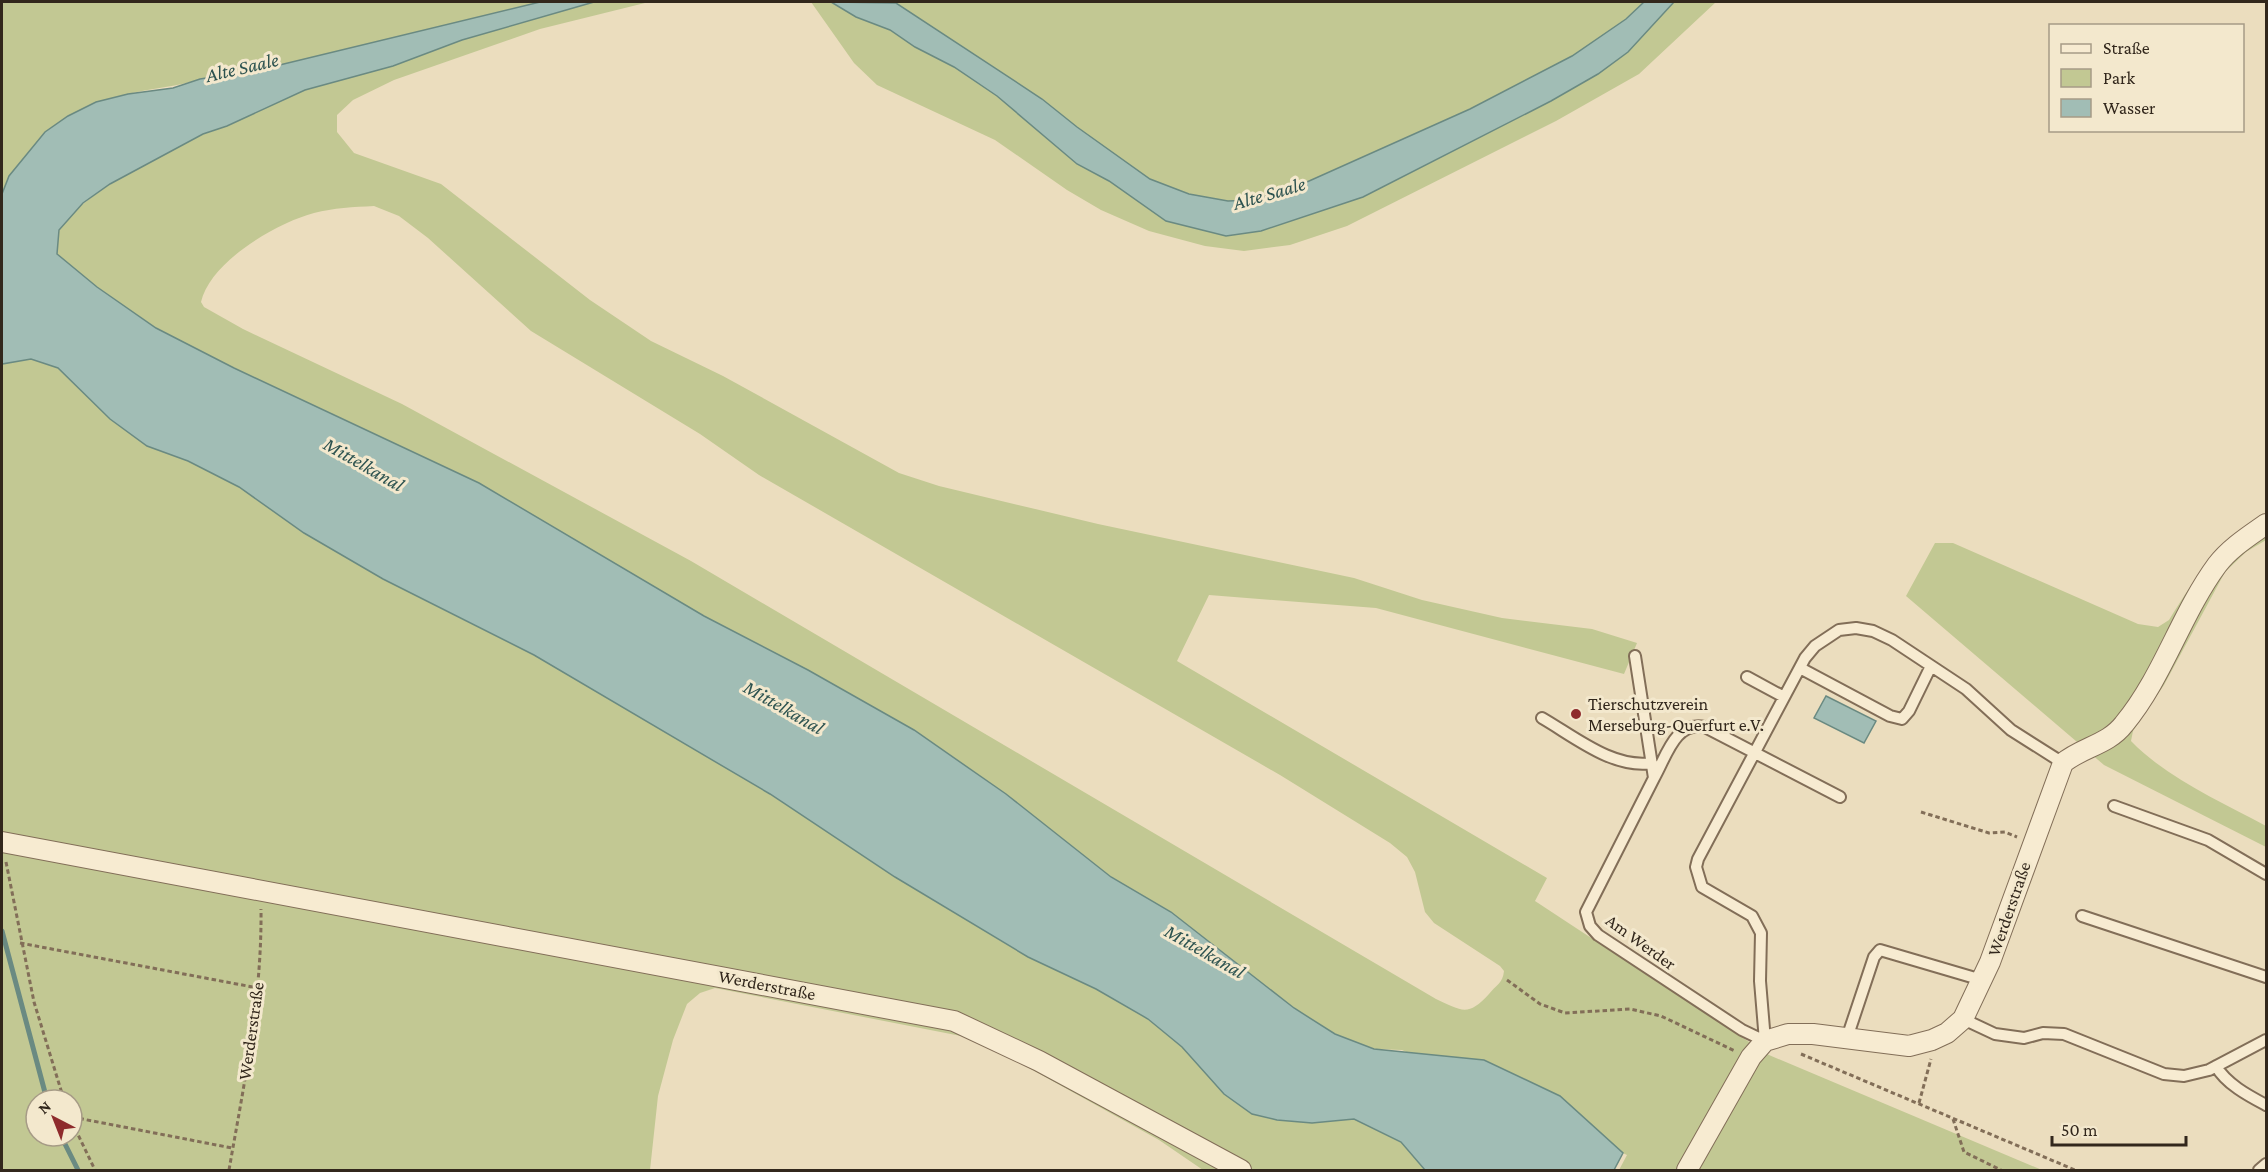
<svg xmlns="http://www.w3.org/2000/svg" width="2268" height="1172" viewBox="0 0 2268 1172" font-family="'Crimson Pro',serif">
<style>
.green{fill:#c2c893;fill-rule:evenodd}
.water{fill:#a1bdb5;stroke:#6a8a82;stroke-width:1.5}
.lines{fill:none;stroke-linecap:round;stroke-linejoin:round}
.stream{stroke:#6a8a82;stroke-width:5}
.service-casing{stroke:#826e58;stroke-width:14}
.minor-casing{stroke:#826e58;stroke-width:22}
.path{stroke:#826e58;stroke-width:3;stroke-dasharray:4.5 3;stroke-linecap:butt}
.service{stroke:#f7ebd1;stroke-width:10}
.minor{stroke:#f7ebd1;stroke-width:20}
.poi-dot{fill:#8e2b2c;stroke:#f3e8cd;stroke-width:2}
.labels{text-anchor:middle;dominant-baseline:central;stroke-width:6;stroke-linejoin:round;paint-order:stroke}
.poi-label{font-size:18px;fill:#32271c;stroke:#f3e8cd;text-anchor:start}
.street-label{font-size:18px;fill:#32271c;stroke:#f3e8cd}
.water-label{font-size:20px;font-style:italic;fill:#2c524f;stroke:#f3e8cd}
</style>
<rect width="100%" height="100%" fill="#ebddbe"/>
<path class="green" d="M 2,2 L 649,2 L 540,29 L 394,80 L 353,100 L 337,115 L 337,132 L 354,153 L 441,184 L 590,300 L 651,341 L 723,376 L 899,473 L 939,486 L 1098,524 L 1354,578 L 1422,600 L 1502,618 L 1592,629 L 1637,643 L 1624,674 L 1376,608 L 1209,595 L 1177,661 L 1547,878 L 1535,901 L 1769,1055 L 2042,1170 L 1619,1170 L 1627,1155 L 1402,1050 L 1374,1049 L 1335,1034 L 1294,1008 L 1171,912 L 1111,877 L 1006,794 L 914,730 L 808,670 L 704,616 L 479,483 L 234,368 L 156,328 L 97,287 L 57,254 C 58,247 57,238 59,231 C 69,201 179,143 209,132 L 200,79 C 176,87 152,88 128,94 C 70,106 26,141 2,194 ZM 374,206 L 399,216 L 428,238 L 531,331 L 700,434 L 759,475 L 1280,775 L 1390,843 L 1407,857 L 1415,872 L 1425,912 L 1434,923 L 1500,966 L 1504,971 C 1503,983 1496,985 1489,994 C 1468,1017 1462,1011 1436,999 L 691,561 L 402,404 L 243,329 L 204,307 L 201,302 C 210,262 276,223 314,213 C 334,208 353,207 374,206 Z
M 811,2 L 1716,2 L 1639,74 L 1556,121 L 1347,226 L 1290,245 L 1244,251 L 1205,246 L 1149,231 L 1101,210 L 1067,190 L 995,140 L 877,85 L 854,63 Z
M 31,359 L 58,368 L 110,419 L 147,446 L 188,461 L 239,487 L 304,533 L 383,579 L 534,655 L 770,794 L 895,877 L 1028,957 L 1096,989 L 1148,1019 L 1182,1047 L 1252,1114 L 1277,1120 L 1312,1123 L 1354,1119 L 1401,1142 L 1425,1170 L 1203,1170 L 1159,1140 L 995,1049 L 961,1036 L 715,988 L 700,993 L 687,1004 L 673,1040 L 658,1096 L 650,1170 L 2,1170 L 2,364 ZM 36,1100 L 72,1100 L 72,1136 L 36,1136 Z
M 2266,514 L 2266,540 L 2246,552 L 2225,572 L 2164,685 L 2133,731 L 2131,741 C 2168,779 2220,801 2266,826 L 2266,847 L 2104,765 L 1906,596 L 1935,543 L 1953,543 L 2138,624 L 2158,627 L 2169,620 C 2199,572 2216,545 2266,514 Z"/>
<path class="water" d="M 540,2 L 594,2 L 462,40 L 393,66 L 305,90 L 227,126 L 203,134 L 110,184 L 83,203 L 59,230 L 57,254 L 97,287 L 156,328 L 234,368 L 479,483 L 704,616 L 808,670 L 914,730 L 1006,794 L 1111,877 L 1171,912 L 1294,1008 L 1335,1034 L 1374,1049 L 1484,1060 L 1560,1096 L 1623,1153 L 1614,1170 L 1425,1170 L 1401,1142 L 1354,1119 L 1312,1123 L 1277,1120 L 1252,1114 L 1224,1094 L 1182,1047 L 1148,1019 L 1096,989 L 1028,957 L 895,877 L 770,794 L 534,655 L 383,579 L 304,533 L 239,487 L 188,461 L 147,446 L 110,419 L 58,368 L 31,359 L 2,364 L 2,194 L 9,176 L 45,132 L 68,116 L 96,102 L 128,94 L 173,88 L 200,79 L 263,69 Z
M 831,2 L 896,3 L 1042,99 L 1077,127 L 1150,179 L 1189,194 L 1228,201 L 1250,200 L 1289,190 L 1470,109 L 1572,56 L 1626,19 L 1644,2 L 1674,2 L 1628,52 L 1598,74 L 1551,101 L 1363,197 L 1261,231 L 1226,236 L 1166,221 L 1109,181 L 1077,164 L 997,96 L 954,67 L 915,47 L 890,30 L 856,17 Z
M 1826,696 L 1876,721 L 1864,743 L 1814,718 Z"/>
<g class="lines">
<path class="stream" d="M 2,931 L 47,1100
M 61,1136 L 78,1170"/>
<defs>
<path id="service" d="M 1635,656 L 1654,778 L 1586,912 L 1590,926 L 1598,935 L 1742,1030 L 1765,1041
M 1800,668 L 1890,716 L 1902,719 L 1909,711 L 1931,666
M 1747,677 L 1784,697
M 1542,718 C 1575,737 1613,769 1652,763
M 1654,778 C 1667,755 1675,721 1705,727 L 1840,797
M 2114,806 L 2208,840 L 2266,874
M 2082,916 L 2266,977
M 1963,1019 L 1995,1034 L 2024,1038 L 2043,1033 L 2064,1034 L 2164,1074 L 2184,1076 L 2209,1070 L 2266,1040
M 1847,1038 L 1874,957 L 1880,950 L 1982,980
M 1765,1041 L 1760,981 L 1761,933 L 1752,916 L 1702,887 L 1696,867 L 1698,859 L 1805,658 L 1815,646 L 1839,630 L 1856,628 L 1873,631 L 1892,640 L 1966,689 L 2011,730 L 2063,763
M 2216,1066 C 2226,1084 2249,1096 2266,1105
M 2259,1170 L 2266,1164"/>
<path id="minor" d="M 2,842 L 954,1021 L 1039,1061 L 1241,1170
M 1687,1170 L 1751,1057 L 1765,1041 L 1788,1034 L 1813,1034 L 1909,1046 L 1932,1040 L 1947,1033 L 1963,1019 L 1990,962 L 2063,763 C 2082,747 2108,745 2124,724 C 2163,677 2181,614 2217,565 C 2230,548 2249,536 2266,524"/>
</defs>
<use href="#service" class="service-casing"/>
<use href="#minor" class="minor-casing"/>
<path class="path" d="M 1921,812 L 1989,833 L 2005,832 L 2017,837
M 6,862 L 34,1002 L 64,1100
M 20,943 L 258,988
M 1507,980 L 1540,1004 L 1565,1013 L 1630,1009 L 1661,1016 L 1735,1051
M 1801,1054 L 2075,1170
M 1919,1103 L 1931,1059
M 72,1117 L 232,1148
M 1953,1119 L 1964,1152 L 2001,1170
M 72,1122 L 95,1170
M 229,1170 C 244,1084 262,998 261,909"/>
<use href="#service" class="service"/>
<use href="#minor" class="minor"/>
</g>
<circle class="poi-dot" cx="1576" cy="714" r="6"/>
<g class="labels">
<g class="poi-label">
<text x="1588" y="704">Tierschutzverein<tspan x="1588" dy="21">Merseburg-Querfurt e.V.</tspan></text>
</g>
<g class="street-label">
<text transform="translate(2009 909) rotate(-71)">Werderstraße</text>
<text transform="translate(1641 942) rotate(36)">Am Werder</text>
<text transform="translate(767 985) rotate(11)">Werderstraße</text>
<text transform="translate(251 1031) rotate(-82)">Werderstraße</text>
</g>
<g class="water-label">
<text transform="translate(242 67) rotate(-13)">Alte Saale</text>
<text transform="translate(1269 193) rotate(-16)">Alte Saale</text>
<text transform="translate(364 464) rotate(30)">Mittelkanal</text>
<text transform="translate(784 707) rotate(30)">Mittelkanal</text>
<text transform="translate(1205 951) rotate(30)">Mittelkanal</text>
</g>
</g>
<rect width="2268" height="1172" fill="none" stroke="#32271c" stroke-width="6"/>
<rect x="2049" y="24" width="195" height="108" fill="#f3e8cd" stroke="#a69b86" stroke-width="1.5"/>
<rect x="2061" y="44" width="30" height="9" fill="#f7ebd1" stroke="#a69b86" stroke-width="1.5"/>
<text x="2103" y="54" font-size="18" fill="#32271c">Straße</text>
<rect x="2061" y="69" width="30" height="18" fill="#c2c893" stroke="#a69b86" stroke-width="1.5"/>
<text x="2103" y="84" font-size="18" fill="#32271c">Park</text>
<rect x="2061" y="99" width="30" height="18" fill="#a1bdb5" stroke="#a69b86" stroke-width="1.5"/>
<text x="2103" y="114" font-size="18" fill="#32271c">Wasser</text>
<g transform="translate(54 1118) rotate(318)"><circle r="28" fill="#f3e8cd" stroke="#a69b86" stroke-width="1.5"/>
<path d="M0-4.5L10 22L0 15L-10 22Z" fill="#8e2b2c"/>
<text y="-9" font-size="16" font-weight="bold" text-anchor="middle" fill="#32271c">N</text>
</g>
<path d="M2052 1136v9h134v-9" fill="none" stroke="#32271c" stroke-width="3"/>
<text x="2061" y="1136" font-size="18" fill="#32271c" stroke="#f3e8cd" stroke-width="4.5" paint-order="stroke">50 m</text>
</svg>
